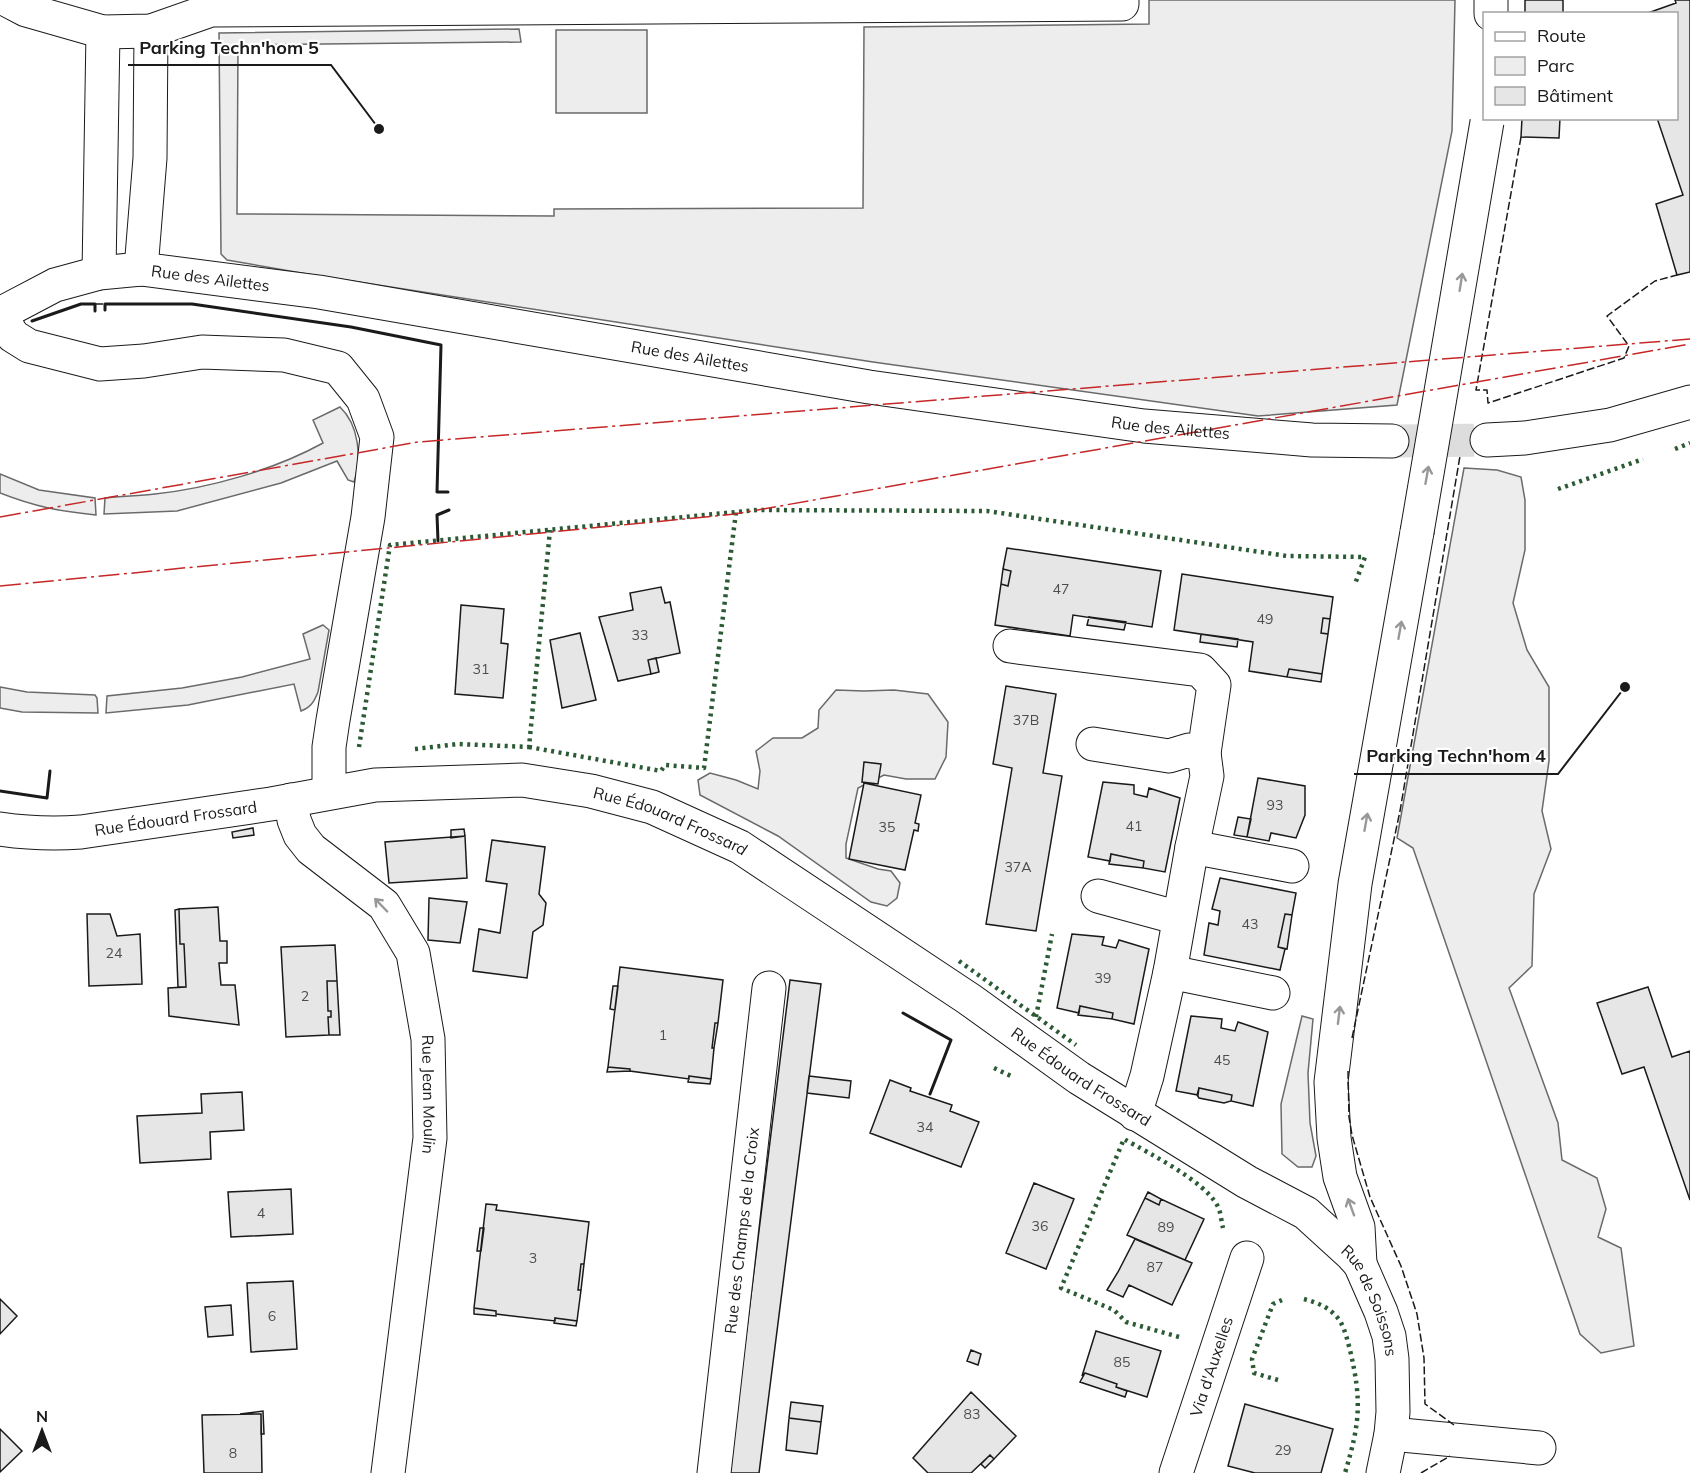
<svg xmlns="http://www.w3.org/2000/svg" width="1690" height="1473" viewBox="0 0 1690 1473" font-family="Mulish,sans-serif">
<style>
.green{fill:#ededed;stroke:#6a6a6a;stroke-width:1.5}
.building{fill:#e6e6e6;stroke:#1a1a1a;stroke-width:1.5}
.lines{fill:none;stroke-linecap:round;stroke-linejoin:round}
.minor-tunnel{stroke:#ddd;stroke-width:33;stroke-dasharray:33 16;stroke-linecap:butt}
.minor-casing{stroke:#1a1a1a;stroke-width:35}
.minor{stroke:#fff;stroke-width:33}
.minor-bridge-casing{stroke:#1a1a1a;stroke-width:35;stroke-linecap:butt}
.minor-bridge{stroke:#fff;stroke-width:33}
.hedge{stroke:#2b5a34;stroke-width:4.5;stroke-dasharray:3 4.5;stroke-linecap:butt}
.fence{stroke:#1a1a1a;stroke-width:1.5;stroke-dasharray:8 3;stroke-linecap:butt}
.wall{stroke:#1a1a1a;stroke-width:3}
.power{stroke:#c62828;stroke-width:1.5;stroke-dasharray:21 4.5 3 4.5;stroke-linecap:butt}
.oneway{stroke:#989898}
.labels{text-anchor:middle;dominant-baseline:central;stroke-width:4.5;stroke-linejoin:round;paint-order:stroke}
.number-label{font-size:14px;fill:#4d4d4d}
.street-label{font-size:16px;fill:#1a1a1a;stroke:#fff}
.leader{fill:none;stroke:#1a1a1a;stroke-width:2}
.callout-dot{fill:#1a1a1a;stroke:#fff;stroke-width:2}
.callout-label{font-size:18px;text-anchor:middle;font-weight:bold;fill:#1a1a1a;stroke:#fff;stroke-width:4.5;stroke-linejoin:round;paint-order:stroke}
</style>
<rect width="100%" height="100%" fill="#fff"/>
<path class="green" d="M 1149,0 L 1455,0 L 1452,131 L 1397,405 L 1258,416 L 873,362 L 307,274 L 227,260 L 221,254 L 219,33 L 519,29 L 521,42 L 238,45 L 237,214 L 554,216 L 554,209 L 863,208 L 864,27 L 1149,24 Z
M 556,30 L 647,30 L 647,113 L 556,113 Z
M 340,407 C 359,425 362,458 354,482 L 348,480 L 337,461 L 281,483 L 177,511 L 104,514 L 105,498 C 121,496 139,496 155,494 C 210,488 274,470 323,443 L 313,420 Z
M 1464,468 L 1497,470 L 1521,477 L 1525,500 L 1525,550 L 1513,603 L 1527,650 L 1549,687 L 1549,761 L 1542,811 L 1551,849 L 1534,894 L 1532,966 L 1509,988 L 1558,1123 L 1562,1160 L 1597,1178 L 1606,1209 L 1598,1237 L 1621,1248 L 1634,1346 L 1601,1353 L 1580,1334 L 1413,848 L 1397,838 Z
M 0,474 L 39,490 L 95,498 L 96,515 C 58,511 36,507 0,493 Z
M 323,625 L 329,630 L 318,692 C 314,702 311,707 301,711 L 294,684 L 188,705 L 106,713 L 107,696 L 182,688 L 242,677 L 310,659 L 303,634 Z
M 0,687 L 27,692 L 95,695 L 97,698 L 98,713 L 22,712 L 0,708 Z
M 836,690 L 864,691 L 894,690 L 928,694 L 948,722 L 946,757 L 935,779 L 906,779 L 884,775 L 858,788 L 846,844 L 846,858 L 878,869 L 891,871 L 900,883 L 897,898 L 887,906 L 871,902 L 778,836 L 700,795 L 698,780 L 710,773 L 736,780 L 758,789 L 760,771 L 756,751 L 773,738 L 802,738 L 818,728 L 819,710 Z
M 1302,1016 L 1313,1019 L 1308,1073 L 1310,1123 L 1316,1156 L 1312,1167 L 1298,1167 L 1282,1154 L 1281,1104 Z"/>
<path class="building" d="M 1525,0 L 1563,0 L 1563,14 L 1525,14 Z
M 1675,0 L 1690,0 L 1690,272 L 1677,275 L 1656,204 L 1683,195 L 1657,118 L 1676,118 L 1676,14 L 1645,14 L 1676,3 Z
M 1522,118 L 1560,118 L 1559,138 L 1521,137 Z
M 1007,548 L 1161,571 L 1152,627 L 1073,615 L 1070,636 L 995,625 L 1001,584 L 1008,586 L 1011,571 L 1003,569 Z
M 1003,569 L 1011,571 L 1008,586 L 1001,584 Z
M 1182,574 L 1333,597 L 1330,619 L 1323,618 L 1321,633 L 1328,634 L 1322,674 L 1289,669 L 1287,677 L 1249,671 L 1253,642 L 1174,630 Z
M 661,587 L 665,603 L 670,602 L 680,653 L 648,660 L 651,674 L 618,681 L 599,617 L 633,610 L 630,593 Z
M 461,605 L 504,609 L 501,643 L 508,644 L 503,698 L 455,694 Z
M 1089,617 L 1126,622 L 1124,630 L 1087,625 Z
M 1323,618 L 1330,619 L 1328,634 L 1321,633 Z
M 580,633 L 596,700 L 562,708 L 550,640 Z
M 1201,634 L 1238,639 L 1237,647 L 1200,642 Z
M 656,658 L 659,672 L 651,674 L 648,660 Z
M 1289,669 L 1322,674 L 1321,682 L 1287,677 Z
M 1006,686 L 1056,694 L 1043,773 L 1062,776 L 1036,931 L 986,924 L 1012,768 L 993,764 Z
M 864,762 L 881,764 L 878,784 L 862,782 Z
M 1258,778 L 1305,786 L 1305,815 L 1296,838 L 1271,833 L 1269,841 L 1247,837 Z
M 1103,782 L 1134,785 L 1134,794 L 1147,797 L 1149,788 L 1180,798 L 1165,872 L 1143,868 L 1144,861 L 1111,854 L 1110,861 L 1088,857 Z
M 864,783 L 921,795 L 915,823 L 919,824 L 918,831 L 914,830 L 905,870 L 849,859 Z
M 1238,817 L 1251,819 L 1247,837 L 1234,835 Z
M 253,828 L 254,835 L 233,838 L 232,832 Z
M 464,829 L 465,836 L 451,838 L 451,830 Z
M 465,836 L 467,878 L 389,883 L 385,842 Z
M 492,840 L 545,847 L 539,894 L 546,903 L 543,925 L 533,932 L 527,978 L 473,971 L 479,929 L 500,933 L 507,884 L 486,881 Z
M 1111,854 L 1144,861 L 1143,868 L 1109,864 Z
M 1220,878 L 1296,893 L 1292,915 L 1285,914 L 1278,947 L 1285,949 L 1280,970 L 1204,955 L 1209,923 L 1218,925 L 1220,911 L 1212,909 Z
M 429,898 L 467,902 L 460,943 L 428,940 Z
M 218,907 L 220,941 L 227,941 L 227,963 L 219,963 L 221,985 L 235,985 L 239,1025 L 169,1016 L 168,988 L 186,987 L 184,944 L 180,944 L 179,909 Z
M 179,909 L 180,944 L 184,944 L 186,987 L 178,987 L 175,910 Z
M 87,914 L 110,914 L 117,936 L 140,934 L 142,984 L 89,986 Z
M 1285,914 L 1292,915 L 1287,949 L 1278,947 Z
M 1072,934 L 1104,937 L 1102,945 L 1116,948 L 1119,940 L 1149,949 L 1134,1024 L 1112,1019 L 1113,1013 L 1080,1006 L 1079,1013 L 1057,1008 Z
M 335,945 L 337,981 L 327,981 L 328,1011 L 331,1011 L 331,1017 L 328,1017 L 329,1035 L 286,1037 L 281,947 Z
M 620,967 L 723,980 L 718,1023 L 715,1023 L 712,1048 L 714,1048 L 711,1079 L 689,1076 L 689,1079 L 630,1071 L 630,1069 L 608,1067 Z
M 790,980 L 821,984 L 759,1473 L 729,1473 Z
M 327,981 L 337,981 L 340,1035 L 329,1035 L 328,1017 L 331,1017 L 331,1011 L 328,1011 Z
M 613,986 L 618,986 L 615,1010 L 610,1009 Z
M 1648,987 L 1672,1057 L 1690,1051 L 1690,1200 L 1644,1067 L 1622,1074 L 1597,1003 Z
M 1080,1006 L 1113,1013 L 1112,1019 L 1078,1015 Z
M 1191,1016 L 1222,1019 L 1221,1028 L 1235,1031 L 1238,1022 L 1268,1032 L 1253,1106 L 1231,1101 L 1232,1095 L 1199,1088 L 1198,1095 L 1176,1091 Z
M 715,1023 L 718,1023 L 714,1048 L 712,1048 Z
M 608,1067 L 630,1069 L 630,1071 L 607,1072 Z
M 689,1076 L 711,1079 L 710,1084 L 688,1082 Z
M 809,1076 L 851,1081 L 849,1098 L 807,1093 Z
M 890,1080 L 911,1088 L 910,1091 L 952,1105 L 950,1111 L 979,1122 L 961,1167 L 870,1133 Z
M 1199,1088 L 1232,1095 L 1231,1101 L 1224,1103 L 1199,1098 L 1197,1095 Z
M 242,1092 L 244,1130 L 210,1132 L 211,1159 L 140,1163 L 137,1116 L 202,1113 L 201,1094 Z
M 1034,1183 L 1074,1199 L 1046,1269 L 1006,1253 Z
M 291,1189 L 293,1234 L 231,1237 L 228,1192 Z
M 1148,1192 L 1161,1199 L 1159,1205 L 1145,1198 Z
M 1145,1198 L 1159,1205 L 1161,1199 L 1204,1219 L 1185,1260 L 1127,1235 Z
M 486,1204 L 497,1205 L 496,1210 L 589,1222 L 584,1264 L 581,1264 L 578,1290 L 581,1290 L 577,1321 L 555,1318 L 555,1321 L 496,1314 L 496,1311 L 474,1308 Z
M 480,1228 L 484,1228 L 481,1251 L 477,1251 Z
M 1135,1239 L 1192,1263 L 1172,1305 L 1129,1285 L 1123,1297 L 1107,1290 L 1118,1272 Z
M 581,1264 L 584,1264 L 581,1290 L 578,1290 Z
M 293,1281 L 297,1349 L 251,1352 L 247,1283 Z
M 0,1299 L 17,1316 L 0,1334 Z
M 231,1305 L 233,1335 L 208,1337 L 205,1307 Z
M 474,1308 L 496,1311 L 496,1316 L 474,1314 Z
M 555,1318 L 577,1321 L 576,1326 L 554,1323 Z
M 1096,1331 L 1161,1351 L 1147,1397 L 1116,1387 L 1117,1384 L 1085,1373 L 1082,1376 Z
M 971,1350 L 981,1354 L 978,1365 L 967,1361 Z
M 1085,1373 L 1117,1384 L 1116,1387 L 1127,1391 L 1125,1397 L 1080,1382 Z
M 971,1392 L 1016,1436 L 994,1459 L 990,1455 L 971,1473 L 928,1473 L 913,1458 Z
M 791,1402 L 823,1406 L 821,1422 L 789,1418 Z
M 1245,1404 L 1333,1429 L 1321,1473 L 1255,1473 L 1228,1466 Z
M 263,1411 L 264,1434 L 261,1434 L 261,1414 L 240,1414 Z
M 261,1414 L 262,1473 L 204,1473 L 202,1415 Z
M 789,1418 L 821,1422 L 817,1454 L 786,1450 Z
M 0,1429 L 22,1451 L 0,1472 Z
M 990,1455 L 994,1459 L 985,1468 L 981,1464 Z"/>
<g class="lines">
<path class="minor-tunnel" d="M 1392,441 L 1487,440"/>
<defs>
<g id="minor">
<path d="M 7,0 L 26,10 L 103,32 L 151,31 L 211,10 L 1122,4 L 1122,0"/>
<path d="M 1491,14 L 1491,0"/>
<path d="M 141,269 L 150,158 L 151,31"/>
<path d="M 99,273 L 103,32"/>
<path id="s1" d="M 0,314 L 55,285 L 99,273 L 141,269 L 319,292 L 869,387 L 1144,426 L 1312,440 L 1392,441"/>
<path d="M 0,315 L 13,336 L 29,346 L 100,364 L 144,361 L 202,352 L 284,355 L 338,368 L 363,399 L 377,437 L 368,517 L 333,720 L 329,747 L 329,792"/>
<path d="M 1487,440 L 1525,438 L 1610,425 L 1690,402"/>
<path d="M 1010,646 L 1200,670 L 1214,685 L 1204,753 L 1207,776 L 1192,847 L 1170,972 L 1147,1076 L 1135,1114"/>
<path d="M 1093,744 L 1169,756 L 1189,750 L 1204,753"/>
<path id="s2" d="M 291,800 L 294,820 L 300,835 L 311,849 L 384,905 L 413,953 L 428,1039 L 430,1138 L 388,1473"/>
<path id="s3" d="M 0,829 C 27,833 54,834 81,832 L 271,804 L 375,785 L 522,780 L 591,791 L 652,807 L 740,847 L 969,999 L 1079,1078 L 1247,1182 L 1306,1213 L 1351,1254 L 1360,1264 L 1381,1312 L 1389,1336 L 1392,1359 L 1393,1412 L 1391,1434 L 1383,1473"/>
<path d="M 1192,847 L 1292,866"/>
<path d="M 1098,896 L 1179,918"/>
<path d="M 1170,972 L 1273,993"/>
<path d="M 1360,1264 L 1358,1227 L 1340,1177 L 1334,1138 L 1331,1082 L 1355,884 L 1417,532"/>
<path d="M 1391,1434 L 1539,1448"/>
<path id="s4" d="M 714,1473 L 769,988"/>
<path id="s5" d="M 1176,1473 L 1247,1258"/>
</g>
</defs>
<use href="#minor" class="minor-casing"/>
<use href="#minor" class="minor"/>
<defs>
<path id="minor-bridge" d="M 1417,532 L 1487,122"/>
</defs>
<use href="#minor-bridge" class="minor-bridge-casing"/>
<use href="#minor-bridge" class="minor-bridge"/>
<path class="hedge" d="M 1675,449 L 1690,443
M 1558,489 L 1643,459
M 359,747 L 390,545 L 757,510 L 987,511 L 1287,556 L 1365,557 L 1355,584
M 529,747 L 661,771 L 665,765 L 704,768 L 736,512
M 415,749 L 458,744 L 529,747 L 550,530
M 959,961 L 1076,1045
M 1036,1017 L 1052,934
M 994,1068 L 1011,1076
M 1304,1299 C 1315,1302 1327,1306 1336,1316 C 1344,1324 1347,1339 1350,1350 C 1362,1401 1360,1423 1345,1473
M 1179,1337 L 1126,1322 L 1114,1310 L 1061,1288 L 1124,1139 C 1150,1154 1203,1180 1217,1205 C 1221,1211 1221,1221 1223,1228
M 1278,1380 L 1254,1373 L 1252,1359 L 1273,1304 L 1282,1300"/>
<path class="fence" d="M 1521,137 L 1476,390 L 1487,390 L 1488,403 L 1624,358 L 1629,346 L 1607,316 L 1655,281 L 1677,275
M 32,321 L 81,304 L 192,304 L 260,314
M 1352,1038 L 1400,811 L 1460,456
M 1348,1071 L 1349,1117 L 1352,1135 L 1370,1197 L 1401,1266 L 1417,1314 L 1424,1358 L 1425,1404 L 1454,1425
M 1421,1473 L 1450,1456"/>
<path class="wall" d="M 105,310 L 105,304 L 192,304 L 351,327 L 441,345 L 437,492 L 448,492
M 32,321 L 81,304 L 95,304 L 95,311
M 438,541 L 437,515 L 449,510
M 0,791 L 47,798 L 50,771
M 903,1013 L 951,1040 L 930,1094"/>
<path class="power" d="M 0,517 L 418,442 L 1690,339
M 0,586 L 735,514 L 1690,344"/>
</g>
<defs><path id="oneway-shaft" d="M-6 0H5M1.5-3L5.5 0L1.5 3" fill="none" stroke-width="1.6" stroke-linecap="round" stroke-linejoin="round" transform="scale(1.5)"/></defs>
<g class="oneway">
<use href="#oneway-shaft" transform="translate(1461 282) rotate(-81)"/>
<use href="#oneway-shaft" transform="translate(1427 475) rotate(-80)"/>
<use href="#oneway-shaft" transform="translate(1400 630) rotate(-80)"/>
<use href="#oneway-shaft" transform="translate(1366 822) rotate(-80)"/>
<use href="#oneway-shaft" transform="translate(381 905) rotate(-134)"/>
<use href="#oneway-shaft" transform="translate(1339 1015) rotate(-83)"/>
<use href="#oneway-shaft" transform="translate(1351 1207) rotate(-110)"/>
</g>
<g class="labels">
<g class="number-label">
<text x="1061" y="589">47</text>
<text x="1265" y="619">49</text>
<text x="640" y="635">33</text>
<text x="481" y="669">31</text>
<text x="1026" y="720">37B</text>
<text x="1275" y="805">93</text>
<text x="1134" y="826">41</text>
<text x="887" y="827">35</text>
<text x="1018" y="867">37A</text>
<text x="1250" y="924">43</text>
<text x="114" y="953">24</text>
<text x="1103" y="978">39</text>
<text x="305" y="996">2</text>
<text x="663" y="1035">1</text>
<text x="1222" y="1060">45</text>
<text x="925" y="1127">34</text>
<text x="261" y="1213">4</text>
<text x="1040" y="1226">36</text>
<text x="1166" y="1227">89</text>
<text x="533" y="1258">3</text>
<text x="1155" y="1267">87</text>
<text x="272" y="1316">6</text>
<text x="1122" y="1362">85</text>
<text x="972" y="1414">83</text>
<text x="1283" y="1450">29</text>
<text x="233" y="1453">8</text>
</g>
<g class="street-label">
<text stroke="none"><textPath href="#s1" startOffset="220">Rue des Ailettes</textPath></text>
<text stroke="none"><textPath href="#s1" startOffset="706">Rue des Ailettes</textPath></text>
<text stroke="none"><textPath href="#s1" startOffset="1192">Rue des Ailettes</textPath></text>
<text stroke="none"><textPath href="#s3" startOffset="177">Rue Édouard Frossard</textPath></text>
<text stroke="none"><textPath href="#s3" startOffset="681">Rue Édouard Frossard</textPath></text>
<text stroke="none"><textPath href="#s3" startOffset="1167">Rue Édouard Frossard</textPath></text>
<text stroke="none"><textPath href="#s2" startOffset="345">Rue Jean Moulin</textPath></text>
<text stroke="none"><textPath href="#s4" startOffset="244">Rue des Champs de la Croix</textPath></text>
<text stroke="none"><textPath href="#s3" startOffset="1542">Rue de Soissons</textPath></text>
<text stroke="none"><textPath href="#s5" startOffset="112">Via d'Auxelles</textPath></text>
</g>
</g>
<path class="leader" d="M379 129L331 65H128M1625 687L1558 774H1354"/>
<g class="callout-dot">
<circle cx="379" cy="129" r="6"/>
<circle cx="1625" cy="687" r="6"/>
</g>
<g class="callout-label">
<text x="229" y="54">Parking Techn'hom 5</text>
<text x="1456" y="762">Parking Techn'hom 4</text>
</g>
<rect x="1483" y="12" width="195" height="108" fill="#ffffff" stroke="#a3a3a3" stroke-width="1.5"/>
<rect x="1495" y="32" width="30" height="9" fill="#ffffff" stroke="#a3a3a3" stroke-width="1.5"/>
<text x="1537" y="42" font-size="18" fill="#1a1a1a">Route</text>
<rect x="1495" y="57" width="30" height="18" fill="#ededed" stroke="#a3a3a3" stroke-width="1.5"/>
<text x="1537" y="72" font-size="18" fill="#1a1a1a">Parc</text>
<rect x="1495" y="87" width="30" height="18" fill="#e6e6e6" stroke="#a3a3a3" stroke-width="1.5"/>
<text x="1537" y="102" font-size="18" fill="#1a1a1a">Bâtiment</text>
<g transform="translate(42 1431)" stroke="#ffffff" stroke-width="4.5" paint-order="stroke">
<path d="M0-4.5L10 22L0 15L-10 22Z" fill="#1a1a1a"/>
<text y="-9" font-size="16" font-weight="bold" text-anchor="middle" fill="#1a1a1a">N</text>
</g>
</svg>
